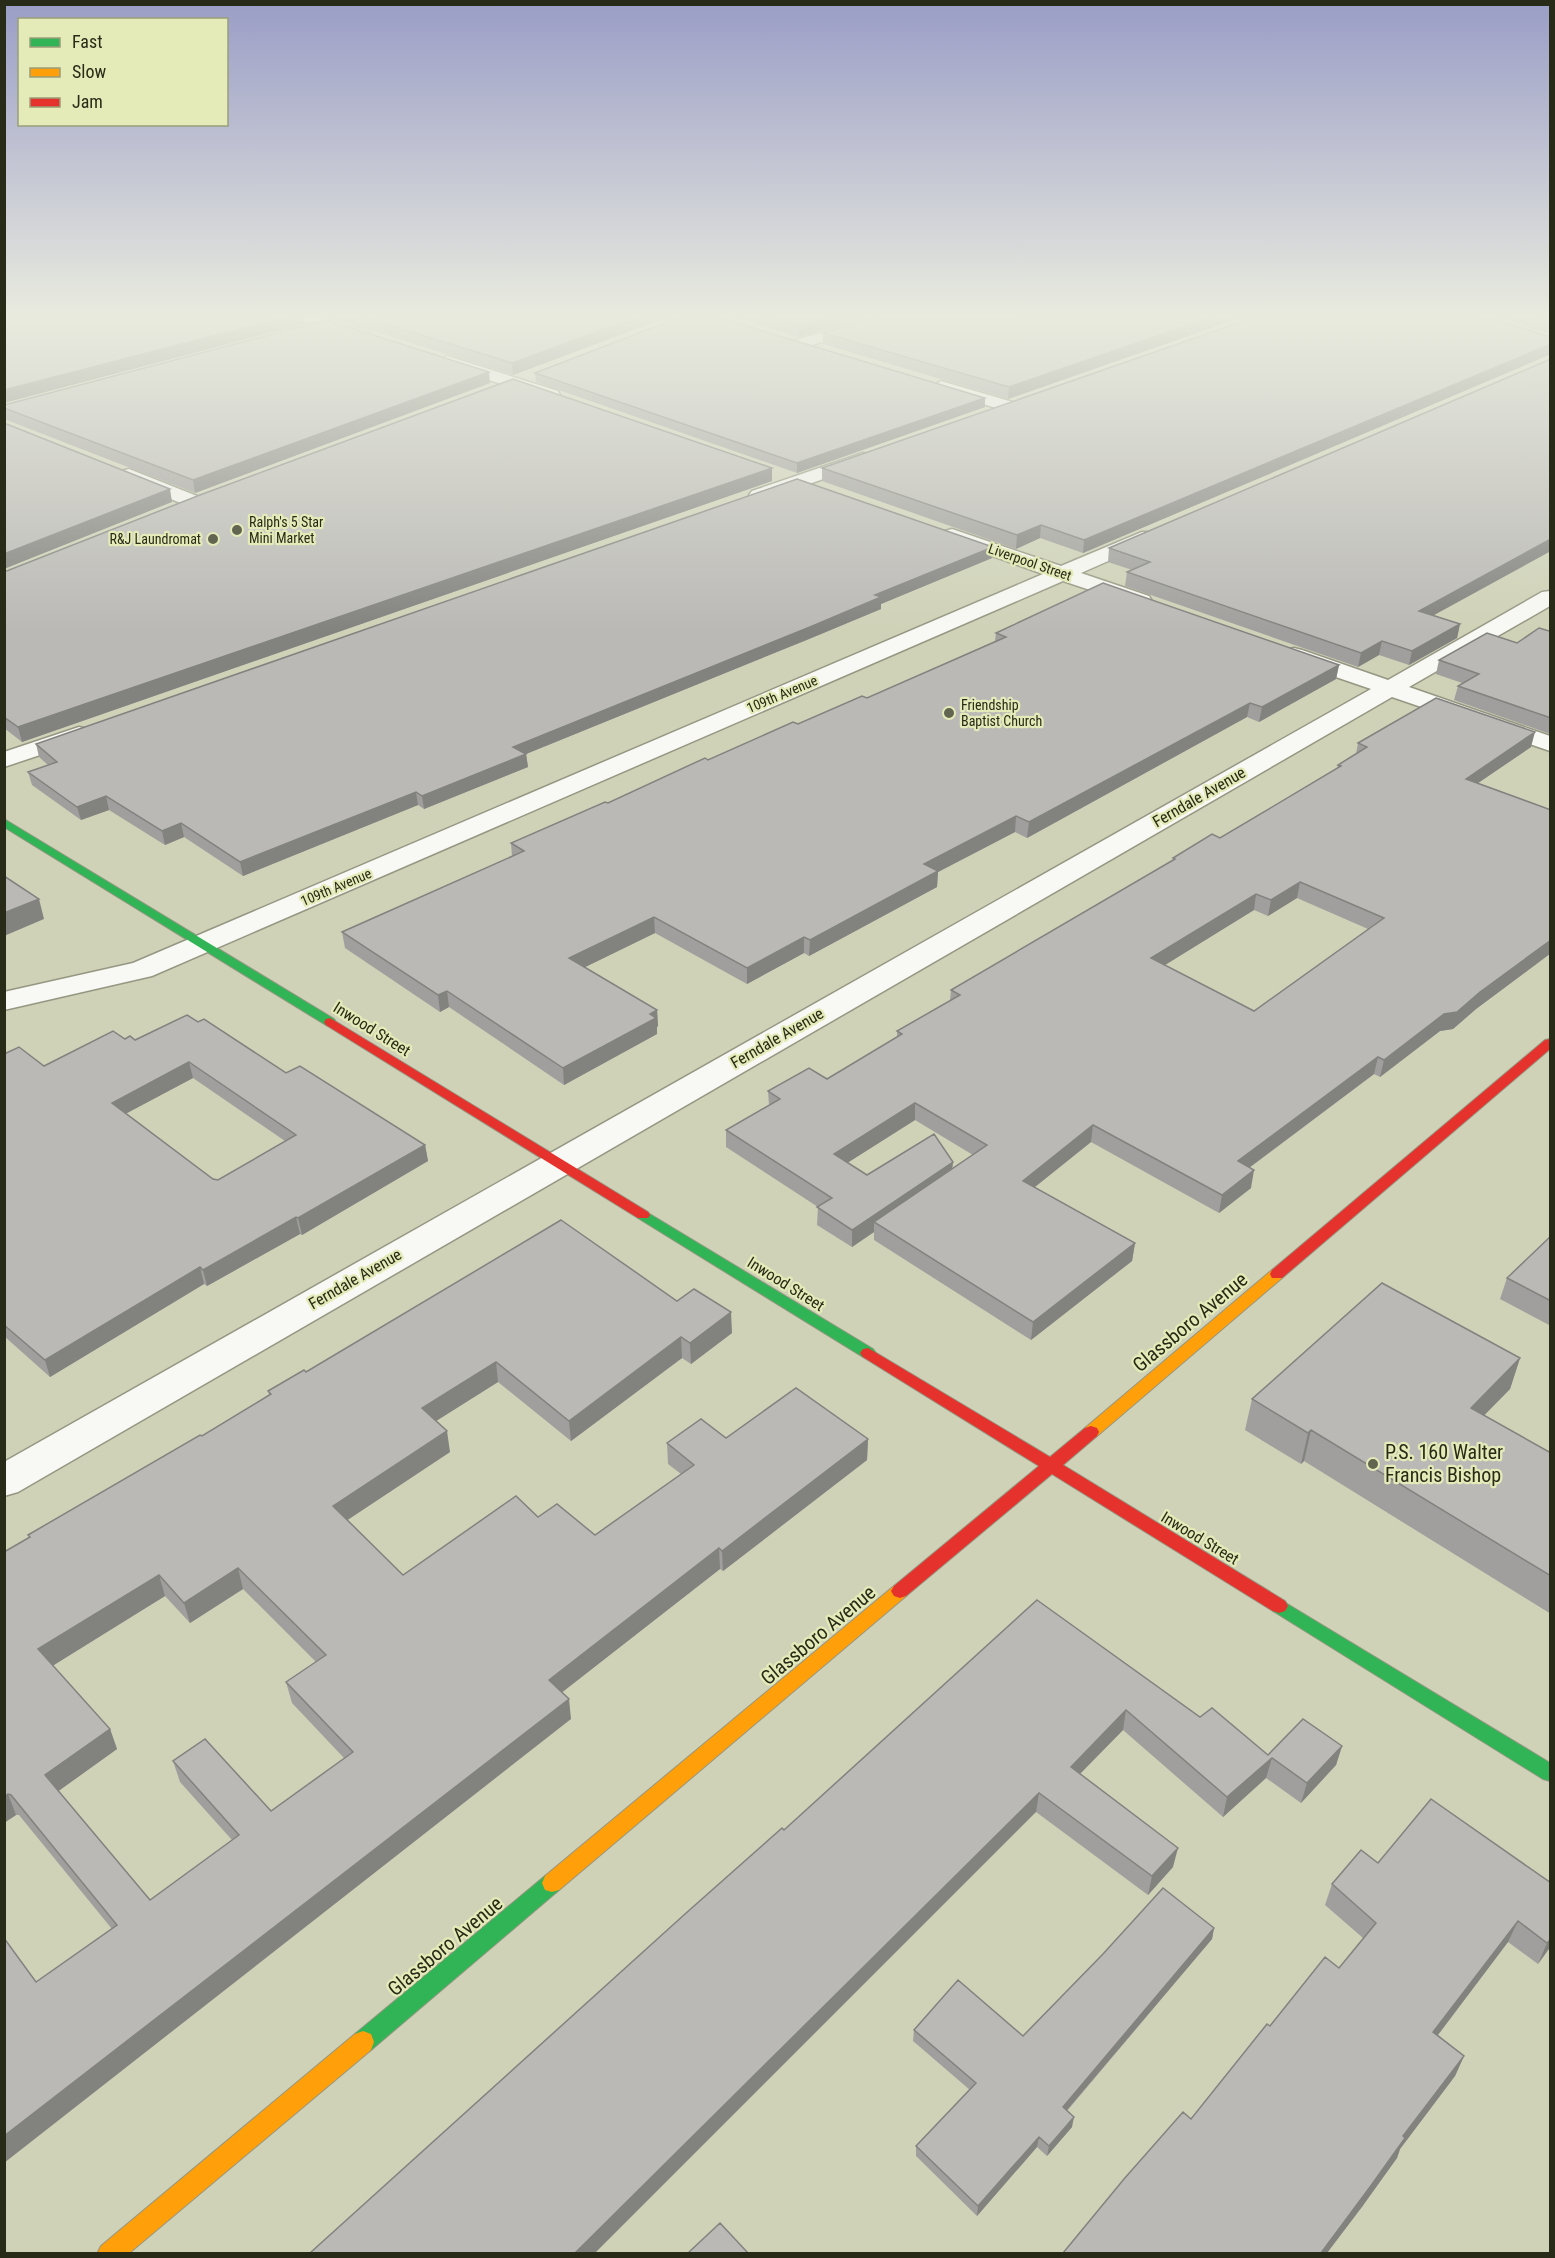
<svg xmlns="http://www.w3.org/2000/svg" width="1555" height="2258" viewBox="0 0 1555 2258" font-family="'Roboto Condensed',sans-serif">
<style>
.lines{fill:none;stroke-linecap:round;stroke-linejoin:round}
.street-casing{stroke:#959782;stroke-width:3}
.fast-casing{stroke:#959782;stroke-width:2}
.slow-casing{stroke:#959782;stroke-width:2}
.jam-casing{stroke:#959782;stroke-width:2}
.street{fill:#f8f8f4;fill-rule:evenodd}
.fast{fill:#30b455;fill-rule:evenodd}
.slow{fill:#ff9f0a;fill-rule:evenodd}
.jam{fill:#e5322d;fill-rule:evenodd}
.wall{fill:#a09f9d;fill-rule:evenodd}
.shaded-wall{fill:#82827f}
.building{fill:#bab9b6;stroke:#82827f;stroke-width:1.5;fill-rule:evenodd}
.poi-dot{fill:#62654f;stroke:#e4ebb8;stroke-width:2}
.labels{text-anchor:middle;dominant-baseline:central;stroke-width:4.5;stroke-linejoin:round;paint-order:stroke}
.far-poi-label{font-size:14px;fill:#282b17;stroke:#e4ebb8;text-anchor:start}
.far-street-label{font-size:14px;fill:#282b17;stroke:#e4ebb8}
.street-label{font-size:16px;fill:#282b17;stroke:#e4ebb8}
.near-street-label{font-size:20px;fill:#282b17;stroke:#e4ebb8}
.near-poi-label{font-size:20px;fill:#282b17;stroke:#e4ebb8;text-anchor:start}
</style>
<rect width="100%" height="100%" fill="#cfd2b7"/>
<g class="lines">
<defs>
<path id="street" d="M 295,316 L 319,316 L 369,332 L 371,335 L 363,340 L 357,338 L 298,319 Z
M 876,316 L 901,316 L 898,319 L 805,347 L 793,347 L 791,344 L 793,341 Z
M 447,356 L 558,391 L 560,395 L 558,399 L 546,399 L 441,364 L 439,361 Z
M 941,381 L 1016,403 L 1019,407 L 1016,411 L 1010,412 L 935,390 L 933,386 Z
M 863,453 L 869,455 L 872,459 L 869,463 L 766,499 L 752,499 L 749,495 L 752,491 Z
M 129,469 L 202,498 L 205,502 L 202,506 L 188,506 L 122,479 L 120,475 L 122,471 Z
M 952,529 L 1061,566 L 1142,532 L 1156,532 L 1159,536 L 1156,540 L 1081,573 L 1149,596 L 1152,601 L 1149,606 L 1141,607 L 1063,581 L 152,976 L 4,1010 L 4,992 L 133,963 L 1043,574 L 945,539 L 942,535 L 945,531 Z
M 1550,591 L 1550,606 L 1409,687 L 1550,736 L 1550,751 L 1392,697 L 18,1492 L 4,1496 L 4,1462 L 1371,689 L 1286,660 L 1283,655 L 1286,650 L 1294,648 L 1302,650 L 1388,680 L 1542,592 Z
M 79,727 L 88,729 L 91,734 L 88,739 L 4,767 L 4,752 Z"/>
<path id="fast" d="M 4,819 L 334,1019 L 336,1022 L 330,1026 L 326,1025 L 4,827 Z
M 643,1210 L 873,1349 L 876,1353 L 873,1357 L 863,1357 L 638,1218 L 636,1215 Z
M 1279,1599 L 1550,1763 L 1550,1781 L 1543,1779 L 1273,1611 L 1270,1606 L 1273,1601 Z
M 552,1874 L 559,1876 L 562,1883 L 559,1890 L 371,2050 L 363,2053 L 355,2050 L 352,2042 L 355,2034 L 545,1876 Z"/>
<path id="slow" d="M 1277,1269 L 1282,1270 L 1284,1274 L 1282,1278 L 1097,1436 L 1091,1438 L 1085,1436 L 1083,1432 L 1085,1428 L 1272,1270 Z
M 900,1584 L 906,1586 L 909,1591 L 906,1596 L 559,1890 L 552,1892 L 545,1890 L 542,1883 L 545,1876 L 894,1586 Z
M 363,2031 L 371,2034 L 374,2042 L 371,2050 L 128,2254 L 97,2254 L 101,2246 L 355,2034 Z"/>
<path id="jam" d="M 330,1018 L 648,1212 L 650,1215 L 648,1218 L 638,1218 L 326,1025 L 324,1022 L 326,1019 Z
M 1550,1039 L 1550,1049 L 1282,1278 L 1272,1278 L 1270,1274 L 1272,1270 L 1545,1040 Z
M 868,1348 L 1050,1457 L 1085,1428 L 1091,1426 L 1097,1428 L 1099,1432 L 1097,1436 L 1063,1465 L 1285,1601 L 1288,1606 L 1285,1611 L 1279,1613 L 1273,1611 L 1052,1474 L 906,1596 L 900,1598 L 894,1596 L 891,1591 L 894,1586 L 1039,1466 L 863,1357 L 860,1353 L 863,1349 Z"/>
</defs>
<use href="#street" class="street-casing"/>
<use href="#fast" class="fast-casing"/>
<use href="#slow" class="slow-casing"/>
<use href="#jam" class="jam-casing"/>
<use href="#street" class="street"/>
<use href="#fast" class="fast"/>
<use href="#slow" class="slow"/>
<use href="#jam" class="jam"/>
</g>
<path class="wall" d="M 330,316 L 670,316 L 513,375 L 342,321 L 338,318 Z
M 729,316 L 868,316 L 799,337 Z
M 880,316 L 1245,316 L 1008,399 L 823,344 L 823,333 Z
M 1493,316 L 1551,316 L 1551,334 Z
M 1551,337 L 1551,354 L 1083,553 L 1040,538 L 1016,549 L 822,481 L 822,468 Z
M 535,373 L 985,398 L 985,407 L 797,473 L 536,382 Z
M 490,383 L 195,493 L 4,419 L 4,405 Z
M 772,468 L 772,481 L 22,742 L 4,728 L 4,572 Z
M 993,547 L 992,558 L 881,604 L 881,609 L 809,639 L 526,754 L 528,767 L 424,809 L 418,805 L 243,876 L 184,837 L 165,845 L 109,810 L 81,820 L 32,785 L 28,772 L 48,765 L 39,757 L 36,744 Z
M 1109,548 L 1433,615 L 1460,624 L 1457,638 L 1409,665 L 1379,655 L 1358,667 L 1125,586 L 1127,572 L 1132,570 L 1108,562 Z
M 1551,630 L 1550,734 L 1454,700 L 1458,686 L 1462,683 L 1436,674 L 1439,660 L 1517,643 Z
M 996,633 L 1339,665 L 1336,679 L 1259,722 L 1247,717 L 1027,838 L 1015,832 L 938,872 L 937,887 L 809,956 L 804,953 L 747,984 L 655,933 L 585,967 L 657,1010 L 658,1026 L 657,1027 L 657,1034 L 564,1085 L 449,1007 L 440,1012 L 345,948 L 342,932 L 512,856 L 511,843 L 608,803 L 708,760 L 867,698 L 995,641 Z
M 1358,743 L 1531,747 L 1478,783 L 1551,810 L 1551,953 L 1476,1009 L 1453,1029 L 1440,1031 L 1380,1077 L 1374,1074 L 1249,1168 L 1251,1188 L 1219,1213 L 1091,1142 L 1035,1187 L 1135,1243 L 1132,1261 L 1031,1340 L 874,1240 L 874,1232 L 852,1247 L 817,1225 L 818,1207 L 726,1147 L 726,1130 L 769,1105 L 768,1091 L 827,1079 L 897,1037 L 897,1031 L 950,1001 L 951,990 L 1173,860 L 1173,858 L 1220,838 L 1337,768 L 1338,765 L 1356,754 ZM 1297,898 L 1368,929 L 1254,1011 L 1164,965 L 1254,910 L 1268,916 ZM 915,1120 L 973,1155 L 952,1169 L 953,1162 L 867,1175 L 847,1163 Z
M 125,1039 L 135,1040 L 286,1073 L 425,1145 L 428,1161 L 302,1235 L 300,1234 L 207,1286 L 204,1284 L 50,1377 L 4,1336 L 4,1054 L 44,1066 ZM 193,1078 L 285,1141 L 218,1180 L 213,1179 L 126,1113 Z
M 1551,1236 L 1551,1326 L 1500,1299 L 1507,1278 Z
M 677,1301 L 732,1333 L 691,1364 L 682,1358 L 571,1441 L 498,1382 L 436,1421 L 450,1452 L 347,1520 L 403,1575 L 538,1517 L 595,1535 L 681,1474 L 668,1464 L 667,1443 L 726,1438 L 868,1439 L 867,1460 L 723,1571 L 720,1569 L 562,1692 L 571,1719 L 36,1982 L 112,1929 L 19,1815 L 16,1815 L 4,1823 L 29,1537 L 28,1535 L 202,1436 L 269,1395 L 268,1391 L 306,1372 ZM 243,1589 L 316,1662 L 286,1682 L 292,1703 L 344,1758 L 271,1811 L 173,1761 L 180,1782 L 232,1840 L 150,1900 L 58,1791 L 117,1749 L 110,1729 L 53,1665 L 165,1596 L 190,1623 Z
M 1520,1358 L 1510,1389 L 1484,1415 L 1551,1453 L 1551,1614 L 1304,1461 L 1301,1464 L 1245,1430 L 1252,1399 Z
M 1037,1600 L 1200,1717 L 1268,1755 L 1342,1746 L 1336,1765 L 1301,1803 L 1266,1778 L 1223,1817 L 1123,1730 L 1080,1774 L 1173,1867 L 1148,1895 L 1036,1812 L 784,1830 Z
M 1378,1863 L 1551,1883 L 1551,1946 L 1538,1964 L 1508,1942 L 1438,2035 L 1464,2056 L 1455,2076 L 1400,2149 L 1397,2158 L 1327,2253 L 1063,2253 L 1191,2119 L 1270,2026 L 1339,1968 L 1363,1938 L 1325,1905 L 1332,1884 Z
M 1214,1928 L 1212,1939 L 1067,2111 L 1072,2127 L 1047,2156 L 1037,2147 L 977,2216 L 916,2156 L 916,2146 L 970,2090 L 913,2041 L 914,2030 L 1023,2036 L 1103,1954 Z"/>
<path class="shaded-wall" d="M 290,316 L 303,316 L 304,324 L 4,403 L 4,390 Z
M 640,316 L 670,316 L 513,375 L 512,363 Z
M 831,316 L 868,316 L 799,337 L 799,326 Z
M 1215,316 L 1245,316 L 1008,399 L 1009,387 Z
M 1551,344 L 1551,354 L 1083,553 L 1084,540 Z
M 489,372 L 490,383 L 195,493 L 193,480 Z
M 985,398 L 985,407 L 797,473 L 797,463 Z
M 772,468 L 772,481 L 22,742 L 18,727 Z
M 170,489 L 172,502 L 4,569 L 4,554 Z
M 1041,525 L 1040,538 L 1016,549 L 1017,535 Z
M 1551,539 L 1551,551 L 1416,625 L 1419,611 Z
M 993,547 L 992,558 L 881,604 L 881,609 L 809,639 L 526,754 L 528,767 L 424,809 L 422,796 L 513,747 L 875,595 Z
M 1460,624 L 1457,638 L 1409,665 L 1412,651 Z
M 1382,641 L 1379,655 L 1358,667 L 1361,653 Z
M 1339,665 L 1336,679 L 1259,722 L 1262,707 Z
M 1250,703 L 1247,717 L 1027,838 L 1029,822 Z
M 1535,732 L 1531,747 L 1462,794 L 1466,779 Z
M 416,792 L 418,805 L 243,876 L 240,862 Z
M 106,796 L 109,810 L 81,820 L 77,807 Z
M 1016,816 L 1015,832 L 938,872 L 937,887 L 809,956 L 810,940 L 924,864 Z
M 181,823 L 184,837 L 165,845 L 162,831 Z
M 1300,882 L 1297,898 L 1268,916 L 1271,900 Z
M 1256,894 L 1254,910 L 1149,975 L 1151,958 Z
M 39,899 L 44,919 L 4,936 L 4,913 Z
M 654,917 L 655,933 L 571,974 L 569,958 Z
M 804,937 L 804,953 L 747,984 L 747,968 Z
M 1551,940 L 1551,953 L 1476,1009 L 1453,1029 L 1440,1031 L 1380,1077 L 1384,1060 L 1444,1014 L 1480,992 Z
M 447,991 L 449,1007 L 440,1012 L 438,995 Z
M 657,1010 L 658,1026 L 657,1027 L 657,1034 L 564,1085 L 563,1068 Z
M 1378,1057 L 1374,1074 L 1234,1179 L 1238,1161 Z
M 189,1062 L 193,1078 L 116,1119 L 112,1103 Z
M 915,1103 L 915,1120 L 833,1172 L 834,1154 Z
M 1093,1125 L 1091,1142 L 1021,1198 L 1023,1181 Z
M 425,1145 L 428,1161 L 302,1235 L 298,1218 Z
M 953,1162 L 951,1179 L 874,1222 L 874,1232 L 852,1247 L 852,1230 Z
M 1254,1170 L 1251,1188 L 1219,1213 L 1222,1195 Z
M 296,1217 L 300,1234 L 207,1286 L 203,1270 Z
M 1135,1243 L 1132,1261 L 1031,1340 L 1033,1322 Z
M 200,1267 L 204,1284 L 50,1377 L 45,1360 Z
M 731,1312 L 732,1333 L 691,1364 L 690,1343 Z
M 681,1337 L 682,1358 L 571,1441 L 569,1421 Z
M 1520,1358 L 1510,1389 L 1461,1439 L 1471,1408 Z
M 496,1362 L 498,1382 L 425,1428 L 422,1408 Z
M 1311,1430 L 1304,1461 L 1301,1464 L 1308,1433 Z
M 447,1431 L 450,1452 L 337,1527 L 333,1506 Z
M 868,1439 L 867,1460 L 723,1571 L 722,1551 Z
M 719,1548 L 720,1569 L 551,1701 L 549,1680 Z
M 238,1568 L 243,1589 L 190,1623 L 184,1603 Z
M 159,1575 L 165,1596 L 46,1670 L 38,1649 Z
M 569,1699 L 571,1719 L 4,2163 L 4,2136 Z
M 1126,1710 L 1123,1730 L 1068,1786 L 1071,1767 Z
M 110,1729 L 117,1749 L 53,1795 L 45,1775 Z
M 1342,1746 L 1336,1765 L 1301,1803 L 1307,1783 Z
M 1272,1758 L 1266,1778 L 1223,1817 L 1227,1797 Z
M 1039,1793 L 1036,1812 L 595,2253 L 575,2253 Z
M 8,1794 L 16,1815 L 4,1823 L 4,1797 Z
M 1178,1848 L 1173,1867 L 1148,1895 L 1152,1876 Z
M 1518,1921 L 1508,1942 L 1425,2052 L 1433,2032 Z
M 1214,1928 L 1212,1939 L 1061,2117 L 1063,2107 Z
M 1551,1939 L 1551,1946 L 1538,1964 L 1547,1943 Z
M 1464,2056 L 1455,2076 L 1400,2149 L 1397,2158 L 1362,2207 L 1327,2253 L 1321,2253 L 1403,2136 Z
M 1074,2117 L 1072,2127 L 1047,2156 L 1049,2146 Z
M 1039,2137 L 1037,2147 L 977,2216 L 978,2206 Z"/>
<path class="building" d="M 4,316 L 290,316 L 4,390 Z
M 360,316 L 640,316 L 512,363 Z
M 683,316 L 713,316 L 985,398 L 797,463 L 535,373 Z
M 766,316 L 831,316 L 799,326 Z
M 880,316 L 1215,316 L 1009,387 L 823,333 Z
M 1258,316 L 1484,316 L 1551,337 L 1551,344 L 1084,540 L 1041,525 L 1017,535 L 822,468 Z
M 1531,316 L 1551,316 L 1551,322 Z
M 326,320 L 489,372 L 193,480 L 4,408 L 4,405 Z
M 1551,359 L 1551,539 L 1419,611 L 1460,624 L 1412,651 L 1382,641 L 1361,653 L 1127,572 L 1150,562 L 1109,548 Z
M 513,379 L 772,468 L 18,727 L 4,717 L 4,572 L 200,495 Z
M 4,423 L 170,489 L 4,554 Z
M 797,479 L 993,547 L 875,595 L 881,597 L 810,627 L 513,747 L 526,754 L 422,796 L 416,792 L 240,862 L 181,823 L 162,831 L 106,796 L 77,807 L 28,772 L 57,762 L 36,744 Z
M 1103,583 L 1339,665 L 1262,707 L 1250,703 L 1029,822 L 1016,816 L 924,864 L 938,871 L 810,940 L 804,937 L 747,968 L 654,917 L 569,958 L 657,1010 L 650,1014 L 656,1018 L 563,1068 L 447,991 L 438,995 L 342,932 L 524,851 L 511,843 L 605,802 L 608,803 L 705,758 L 708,760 L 793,722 L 798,724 L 862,696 L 867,698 L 1006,637 L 996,633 Z
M 1539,628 L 1549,631 L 1551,630 L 1551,718 L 1458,686 L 1479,674 L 1439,660 L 1487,633 L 1517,643 Z
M 1436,698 L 1535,732 L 1466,779 L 1551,810 L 1551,940 L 1480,992 L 1457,1012 L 1444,1014 L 1384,1060 L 1378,1057 L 1238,1161 L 1254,1170 L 1222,1195 L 1093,1125 L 1023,1181 L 1135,1243 L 1033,1322 L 874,1222 L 987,1145 L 915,1103 L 834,1154 L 867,1175 L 934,1134 L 953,1162 L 852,1230 L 817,1207 L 832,1198 L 726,1130 L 780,1099 L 768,1091 L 809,1068 L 827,1079 L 902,1034 L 897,1031 L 960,995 L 951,990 L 1175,859 L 1173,858 L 1212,834 L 1220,838 L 1341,766 L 1338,765 L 1367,747 L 1358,743 ZM 1300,882 L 1384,918 L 1254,1011 L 1151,958 L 1256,894 L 1271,900 Z
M 4,876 L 39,899 L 4,913 Z
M 187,1015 L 198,1022 L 204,1019 L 286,1073 L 300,1066 L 425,1145 L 298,1218 L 296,1217 L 203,1270 L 200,1267 L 45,1360 L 4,1325 L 4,1054 L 19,1047 L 44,1066 L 113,1031 L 125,1039 L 130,1036 L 135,1040 ZM 189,1062 L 296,1135 L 218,1180 L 213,1179 L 112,1103 Z
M 561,1220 L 677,1301 L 694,1289 L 731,1312 L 690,1343 L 681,1337 L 569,1421 L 496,1362 L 422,1408 L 447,1431 L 333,1506 L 403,1575 L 516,1496 L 538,1517 L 557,1504 L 595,1535 L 694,1465 L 667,1443 L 701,1419 L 726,1438 L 796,1388 L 868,1439 L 722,1551 L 719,1548 L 549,1680 L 569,1699 L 4,2136 L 4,1938 L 36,1982 L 117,1925 L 11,1795 L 8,1794 L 4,1797 L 4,1552 L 30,1537 L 28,1535 L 200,1435 L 202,1436 L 271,1394 L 268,1391 L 304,1370 L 306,1372 ZM 238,1568 L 326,1655 L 286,1682 L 353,1752 L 271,1811 L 205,1739 L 173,1761 L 239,1835 L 150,1900 L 45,1775 L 110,1729 L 38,1649 L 159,1575 L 184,1603 Z
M 1551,1236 L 1551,1301 L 1507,1278 Z
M 1382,1283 L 1520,1358 L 1471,1408 L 1551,1453 L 1551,1576 L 1311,1430 L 1308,1433 L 1252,1399 Z
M 1037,1600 L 1200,1717 L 1212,1708 L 1268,1755 L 1303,1719 L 1342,1746 L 1307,1783 L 1272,1758 L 1227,1797 L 1126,1710 L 1071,1767 L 1178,1848 L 1152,1876 L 1039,1793 L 575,2253 L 310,2253 L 685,1914 L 782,1828 L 784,1830 Z
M 1431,1799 L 1551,1883 L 1551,1939 L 1547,1943 L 1518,1921 L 1433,2032 L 1464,2056 L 1403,2136 L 1405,2138 L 1370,2187 L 1321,2253 L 1063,2253 L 1124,2179 L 1183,2112 L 1191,2119 L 1267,2024 L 1270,2026 L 1325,1957 L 1339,1968 L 1376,1923 L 1332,1884 L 1361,1850 L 1378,1863 Z
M 1163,1888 L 1214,1928 L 1063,2107 L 1074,2117 L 1049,2146 L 1039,2137 L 978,2206 L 916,2146 L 976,2083 L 914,2030 L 958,1980 L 1023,2036 L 1103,1954 Z
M 720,2223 L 748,2253 L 688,2253 Z"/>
<linearGradient id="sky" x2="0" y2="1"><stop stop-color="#9a9dc6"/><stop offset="0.5" stop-color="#e9ebdf"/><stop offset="1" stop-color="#e9ebdf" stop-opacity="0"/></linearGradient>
<rect width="1555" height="632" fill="url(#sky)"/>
<g class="poi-dot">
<circle cx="237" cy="530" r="6"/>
<circle cx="213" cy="539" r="6"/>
<circle cx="949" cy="713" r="6"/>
<circle cx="1373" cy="1464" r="6"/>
</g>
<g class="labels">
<g class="far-poi-label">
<text x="249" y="522">Ralph's 5 Star<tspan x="249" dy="16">Mini Market</tspan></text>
<text x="201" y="539" text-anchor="end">R&amp;J Laundromat</text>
<text x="961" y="705">Friendship<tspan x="961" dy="16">Baptist Church</tspan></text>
</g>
<g class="far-street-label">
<text transform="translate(1030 562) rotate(19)">Liverpool Street</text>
<text transform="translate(782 694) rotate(-23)">109th Avenue</text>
<text transform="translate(336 887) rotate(-23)">109th Avenue</text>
</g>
<g class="street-label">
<text transform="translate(1199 797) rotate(-30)">Ferndale Avenue</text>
<text transform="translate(372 1029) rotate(32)">Inwood Street</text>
<text transform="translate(777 1038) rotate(-30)">Ferndale Avenue</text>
<text transform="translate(355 1279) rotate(-30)">Ferndale Avenue</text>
<text transform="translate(786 1284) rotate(32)">Inwood Street</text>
<text transform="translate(1200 1538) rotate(31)">Inwood Street</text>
</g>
<g class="near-street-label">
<text transform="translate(1190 1322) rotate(-40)">Glassboro Avenue</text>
<text transform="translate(818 1635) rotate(-40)">Glassboro Avenue</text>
<text transform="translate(445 1946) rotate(-40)">Glassboro Avenue</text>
</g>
<g class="near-poi-label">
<text x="1385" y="1452">P.S. 160 Walter<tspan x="1385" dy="23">Francis Bishop</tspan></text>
</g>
</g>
<rect width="1555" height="2258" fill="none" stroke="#282b17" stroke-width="12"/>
<rect x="18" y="18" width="210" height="108" fill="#e4ebb8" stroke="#999e78" stroke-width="1.5"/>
<rect x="30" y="38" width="30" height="9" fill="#30b455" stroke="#999e78" stroke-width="1.5"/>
<text x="72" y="48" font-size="18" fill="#282b17">Fast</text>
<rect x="30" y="68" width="30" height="9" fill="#ff9f0a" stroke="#999e78" stroke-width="1.5"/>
<text x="72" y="78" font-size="18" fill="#282b17">Slow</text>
<rect x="30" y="98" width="30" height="9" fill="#e5322d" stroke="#999e78" stroke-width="1.5"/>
<text x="72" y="108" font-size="18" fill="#282b17">Jam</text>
</svg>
